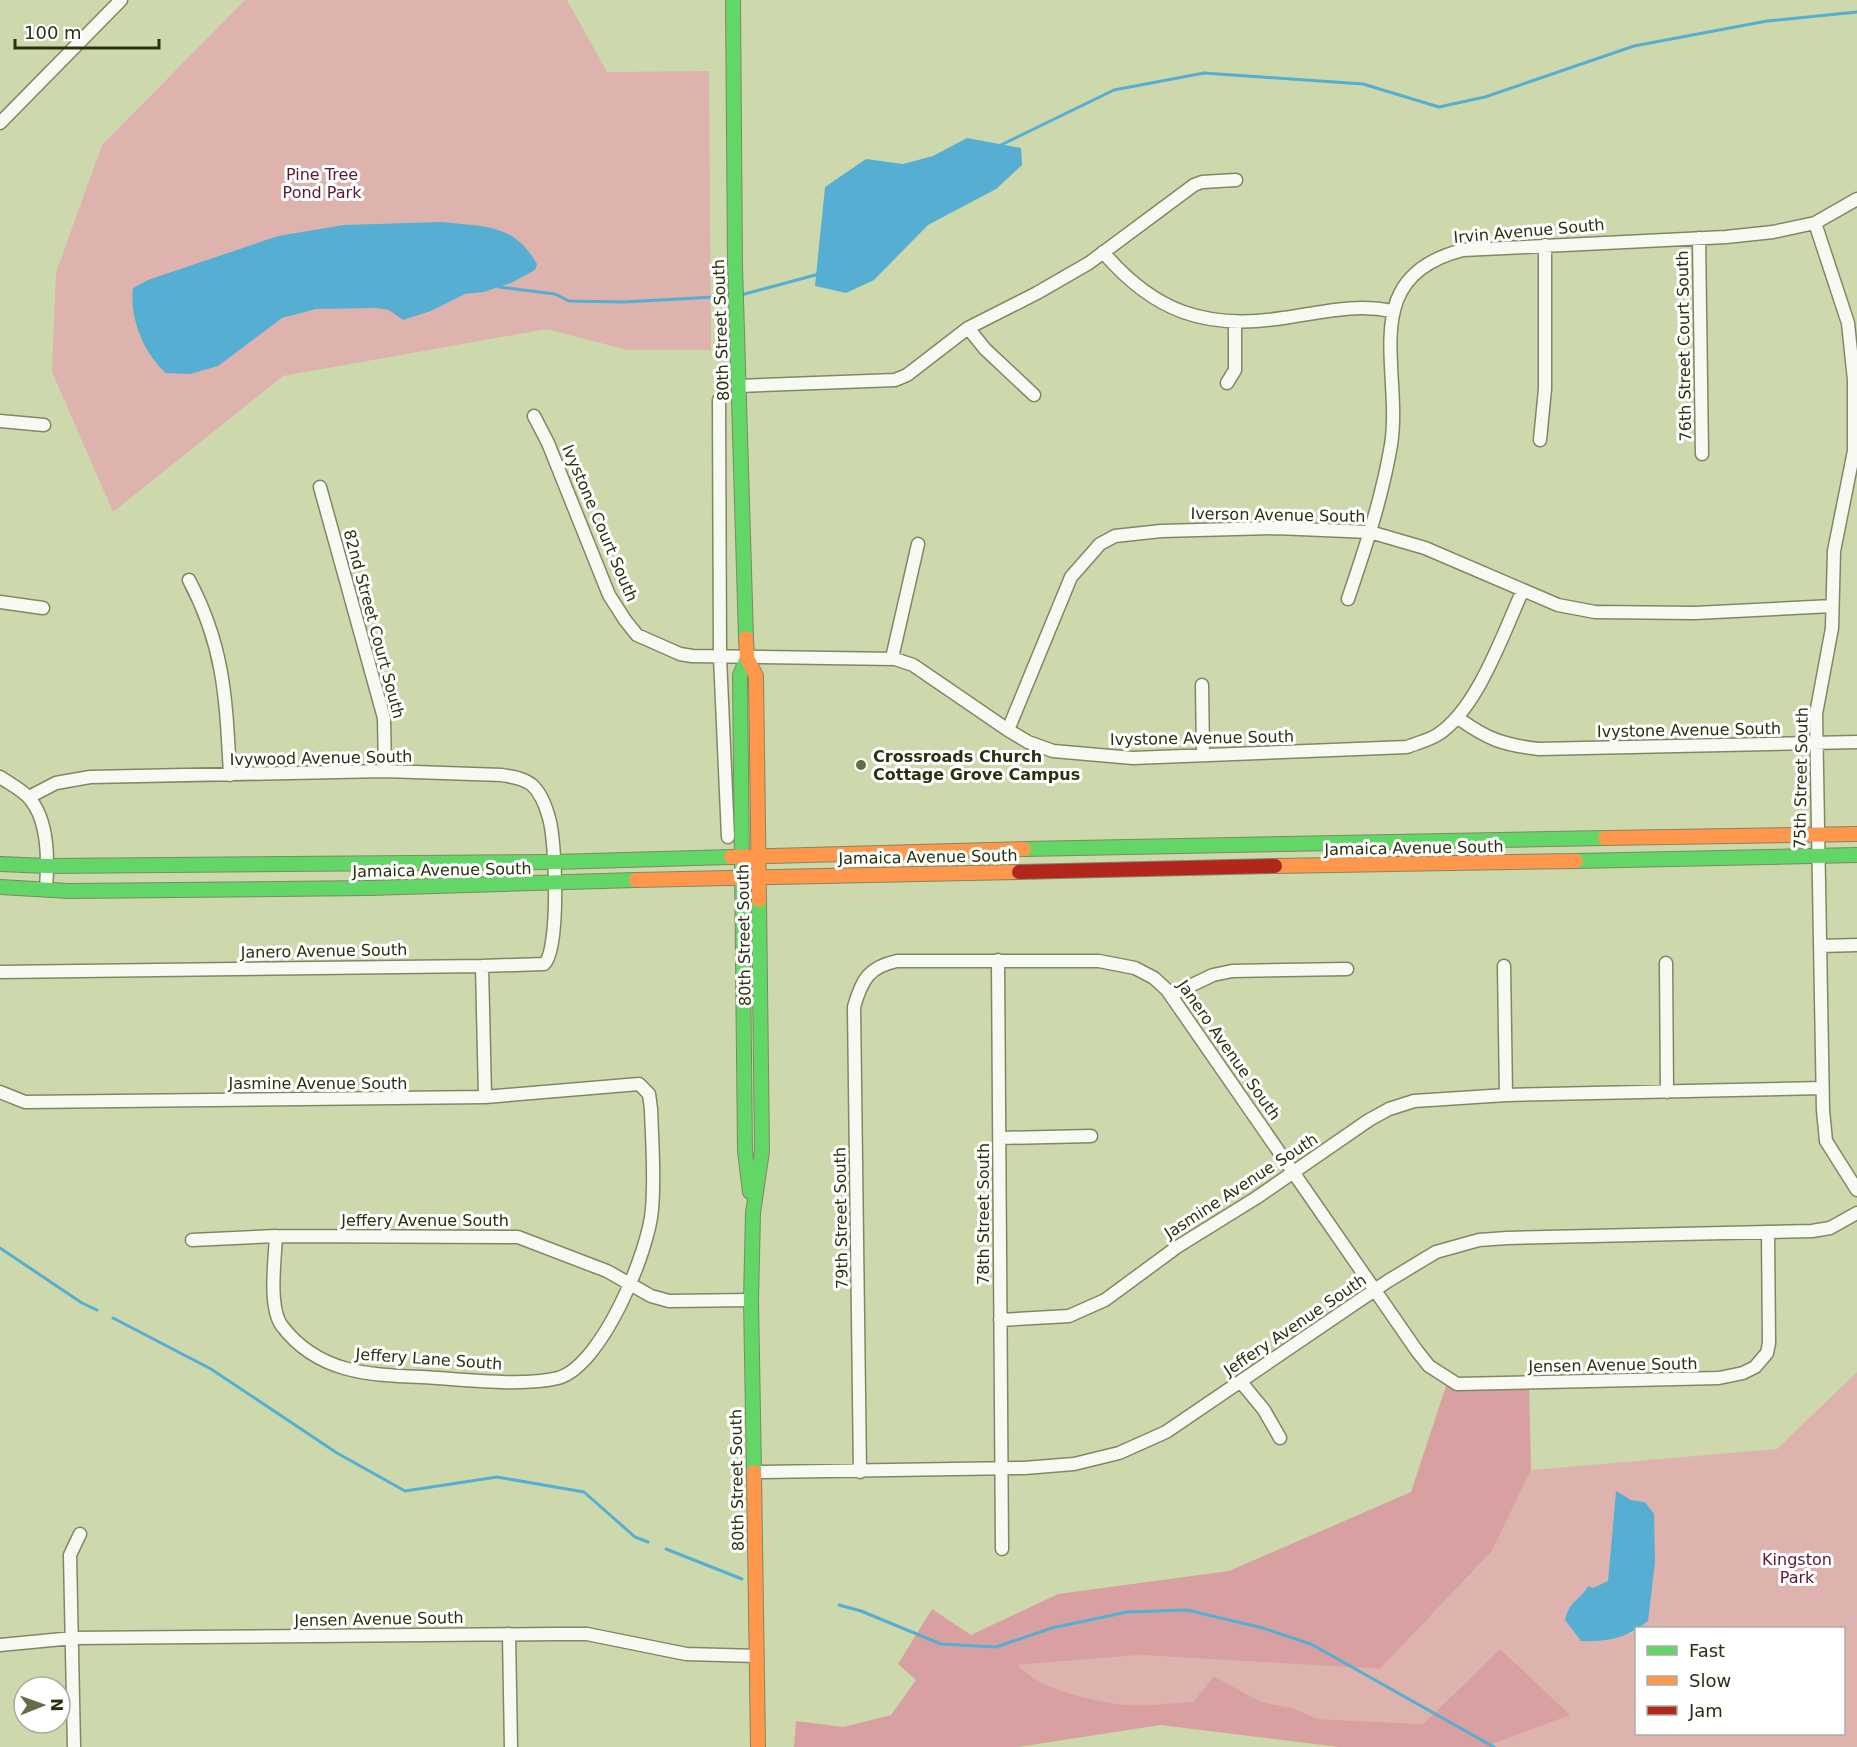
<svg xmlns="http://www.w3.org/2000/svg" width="1857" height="1747" viewBox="0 0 1857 1747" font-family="'DejaVu Sans',sans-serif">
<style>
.green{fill:#deb3ae;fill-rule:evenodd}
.forest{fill:#d8a0a0}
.water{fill:#56afd2}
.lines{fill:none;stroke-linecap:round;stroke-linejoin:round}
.stream{stroke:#56afd2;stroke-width:3}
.street-casing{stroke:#808863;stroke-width:15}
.fast-casing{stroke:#808863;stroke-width:16}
.slow-casing{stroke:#808863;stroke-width:16}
.jam-casing{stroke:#808863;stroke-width:16}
.street{stroke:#f8f9f3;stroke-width:12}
.fast{stroke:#63d668;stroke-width:14}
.slow{stroke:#ff974d;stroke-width:14}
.jam{stroke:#b3261e;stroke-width:14}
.poi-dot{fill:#626c46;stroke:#fff;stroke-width:2}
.labels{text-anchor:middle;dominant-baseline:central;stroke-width:6;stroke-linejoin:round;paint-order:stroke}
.park-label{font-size:16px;fill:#5c1732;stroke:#fff}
.street-label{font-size:16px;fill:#29310f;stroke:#fff}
.poi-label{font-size:16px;font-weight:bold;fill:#29310f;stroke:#fff;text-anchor:start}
</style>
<rect width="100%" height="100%" fill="#cdd9ac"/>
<path class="green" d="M 245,0 L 567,0 L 607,72 L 709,71 L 711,350 L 627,350 L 547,329 L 283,376 L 113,512 L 52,372 L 56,273 L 102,145 Z
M 1857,1372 L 1857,1747 L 1492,1747 L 1500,1649 L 1423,1724 L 1318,1719 L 1292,1708 L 1261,1702 L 1214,1676 L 1194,1702 C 1170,1703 1143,1707 1119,1704 C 1087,1700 1039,1689 1017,1665 L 1140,1655 L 1380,1669 L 1492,1551 L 1531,1470 L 1777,1449 ZM 1616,1492 L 1631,1500 L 1645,1502 L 1648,1621 L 1638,1628 L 1844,1628 L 1844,1734 L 1636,1734 L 1636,1630 L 1630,1634 L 1569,1606 L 1584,1593 L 1608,1581 Z"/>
<path class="forest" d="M 1448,1380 L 1529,1383 L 1531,1470 L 1492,1551 L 1380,1669 L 1140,1655 L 1018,1665 C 1039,1689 1088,1700 1119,1704 C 1143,1707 1170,1703 1193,1702 L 1214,1676 L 1261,1702 L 1292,1708 L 1318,1719 L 1423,1724 L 1500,1649 L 1570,1715 L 1492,1744 L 1492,1747 L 1339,1747 L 1160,1725 L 1018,1747 L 794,1747 L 796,1721 L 843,1727 L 891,1715 L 916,1680 L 898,1664 L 932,1609 L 971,1635 L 1058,1594 L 1229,1571 L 1411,1492 Z"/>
<path class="water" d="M 967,138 L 1021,148 L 1022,165 L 996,189 L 928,225 L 874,280 L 846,293 L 815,286 L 825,187 L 866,159 L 903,164 L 933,156 Z
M 442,222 C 484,227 514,223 537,264 L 535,270 L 511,283 L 484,292 L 465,294 L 431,311 L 403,320 L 389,310 L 376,308 L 316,309 L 282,318 L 218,366 L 190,374 L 166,373 C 144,354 129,317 133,288 L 148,280 L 278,236 L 344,225 Z
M 1616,1491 L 1631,1500 L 1645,1502 L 1654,1514 L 1655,1562 L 1648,1621 C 1624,1639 1612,1641 1581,1641 L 1565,1620 C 1570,1599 1579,1602 1588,1586 L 1593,1588 L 1608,1581 Z"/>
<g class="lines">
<path class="stream" d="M 1001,145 L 1114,90 L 1204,73 L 1363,84 L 1439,107 L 1485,97 L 1634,46 L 1767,21 L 1857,12
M 499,287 L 555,294 L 569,301 L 624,302 L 732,296
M 741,295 L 819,274
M 0,1248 L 82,1303 L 97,1310
M 113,1318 L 211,1369 L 337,1453 L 405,1491 L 497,1477 L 584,1492 L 635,1537 L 648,1542
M 666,1549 L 742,1579
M 839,1605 L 861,1611 L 941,1644 L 996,1647 L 1052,1628 L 1127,1612 L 1187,1610 L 1263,1628 L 1311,1644 L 1494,1747"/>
<defs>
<path id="street" d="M 0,123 L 121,0
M 1815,223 L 1848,323 L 1854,380 L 1854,451 L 1834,551 L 1832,628 L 1816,714 L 1823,1110 L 1826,1141 L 1857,1190
M 1699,238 L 1702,454
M 1103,252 C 1154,312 1206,330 1283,318 C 1321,313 1353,303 1392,311
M 968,328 L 985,349 L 1034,395
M 1227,383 L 1235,370 L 1235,322
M 739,386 L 895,380 L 907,375 L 968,328 L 1037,293 L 1089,263 L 1194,185 L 1202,182 L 1236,180
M 719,400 L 720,657 L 728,837
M 534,416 L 548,443 L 609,595 L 625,620 L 637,635 L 680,654 L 692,656 L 895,659 L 913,665 L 1008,730 L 1028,742 L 1053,751 L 1133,758 L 1407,747 C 1417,743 1429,740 1437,735 C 1477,710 1503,634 1522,592
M 0,421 L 44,425
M 1540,440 L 1545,389 L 1545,245
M 320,487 L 384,718 L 385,771
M 189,580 C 225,648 226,701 230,775
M 1348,599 C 1365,549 1382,498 1391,445 C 1403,369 1355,277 1463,250 L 1726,237 L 1773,232 L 1815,223 L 1857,199
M 0,602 L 43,608
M 892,658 L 918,544
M 1202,685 L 1203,754
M 1458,718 C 1487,739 1503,745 1539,749 L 1857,742
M 1008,730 L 1071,577 L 1100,544 L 1115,536 L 1161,531 L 1276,528 L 1370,532 L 1425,548 L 1558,605 L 1595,612 L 1695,613 L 1832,606
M 0,777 C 10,784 23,790 30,799 C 49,822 48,861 46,889
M 1820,946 L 1857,945
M 998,960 L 1002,1549
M 1666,963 L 1667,1092
M 482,966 L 485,1097
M 1504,966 L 1506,1095
M 0,972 L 482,966 L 544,964 C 560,951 556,840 549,818 C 546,807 541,793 532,785 C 524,778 512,777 502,775 L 385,771 L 90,777 L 56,783 L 29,797
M 1171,995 L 1213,975 L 1232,971 L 1347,969
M 0,1092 L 25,1102 L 485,1097 L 639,1084
M 1000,1138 L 1091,1136
M 276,1236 C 275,1259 268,1307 282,1326 C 318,1373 368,1375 422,1377 C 461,1379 521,1387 558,1378 C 602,1366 649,1251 652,1209 C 655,1176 652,1142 651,1109 L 649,1094 L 639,1084
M 192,1240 L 276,1236 L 518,1237 L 607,1271 L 651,1296 L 669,1301 L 751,1300
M 1000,1320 L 1069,1316 L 1105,1300 L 1177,1247 L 1256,1198 L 1369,1120 L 1389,1109 L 1414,1101 L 1506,1095 L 1822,1088
M 1241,1382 L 1264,1410 L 1280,1438
M 754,1472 L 1024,1468 L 1074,1464 L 1119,1453 L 1166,1432 L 1388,1281 L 1436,1252 L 1479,1240 L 1507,1238 L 1812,1231 L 1830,1228 L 1857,1213
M 860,1472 L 854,1007 C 862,979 869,967 897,961 L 1099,961 L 1135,968 L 1154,978 L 1167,990 L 1417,1351 L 1429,1366 L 1457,1384 L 1719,1378 L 1743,1373 L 1755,1367 L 1767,1353 L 1769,1343 L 1768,1232
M 509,1634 L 511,1747
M 0,1645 L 73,1638 L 555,1634 L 587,1634 L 686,1654 L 757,1656
M 74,1747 L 70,1555 L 80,1534"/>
<path id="fast" d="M 733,0 L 735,265 L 746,638
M 747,658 L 740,675 L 745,1151 L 750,1192
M 1024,849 L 1605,838
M 1576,861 L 1857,855
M 0,864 L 47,866 L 554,862 L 731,857
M 0,887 L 69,891 L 369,888 L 636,880
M 754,1472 L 751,1300 L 753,1213 L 762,1151 L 759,900"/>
<path id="slow" d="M 746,638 L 747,658 L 756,676 L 759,900
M 1605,838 L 1857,834
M 731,857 L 1024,849
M 1275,866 L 1576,861
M 636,880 L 1019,872
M 754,1472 L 758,1747"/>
<path id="jam" d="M 1019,872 L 1275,866"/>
</defs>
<use href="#street" class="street-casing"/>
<use href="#fast" class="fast-casing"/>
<use href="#slow" class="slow-casing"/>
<use href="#jam" class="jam-casing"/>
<use href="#street" class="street"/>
<use href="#fast" class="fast"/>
<use href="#slow" class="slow"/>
<use href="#jam" class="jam"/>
</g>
<circle class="poi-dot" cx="861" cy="765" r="6"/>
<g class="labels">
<g class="park-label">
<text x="322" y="174">Pine Tree<tspan x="322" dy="18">Pond Park</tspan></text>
<text x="1797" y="1559">Kingston<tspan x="1797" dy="18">Park</tspan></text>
</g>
<g class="street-label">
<text transform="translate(1529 231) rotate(-5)">Irvin Avenue South</text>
<text transform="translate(721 330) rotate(-92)">80th Street South</text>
<text transform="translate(1684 346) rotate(-91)">76th Street Court South</text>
<text transform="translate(1278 515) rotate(1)">Iverson Avenue South</text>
<text transform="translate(600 523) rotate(67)">Ivystone Court South</text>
<text transform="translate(374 624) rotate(75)">82nd Street Court South</text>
<text transform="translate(1689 730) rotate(-1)">Ivystone Avenue South</text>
<text transform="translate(1202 738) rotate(-1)">Ivystone Avenue South</text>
<text transform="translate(321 758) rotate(-1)">Ivywood Avenue South</text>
<text transform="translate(1801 778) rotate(-89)">75th Street South</text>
<text transform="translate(1414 848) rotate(-1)">Jamaica Avenue South</text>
<text transform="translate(928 857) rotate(-1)">Jamaica Avenue South</text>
<text transform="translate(442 870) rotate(-1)">Jamaica Avenue South</text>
<text transform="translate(744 935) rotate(-91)">80th Street South</text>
<text transform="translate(324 951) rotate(-1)">Janero Avenue South</text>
<text transform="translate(1229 1050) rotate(55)">Janero Avenue South</text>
<text x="318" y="1083">Jasmine Avenue South</text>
<text transform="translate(1241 1186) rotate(-33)">Jasmine Avenue South</text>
<text transform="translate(983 1214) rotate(-90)">78th Street South</text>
<text transform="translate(841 1218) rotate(-91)">79th Street South</text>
<text x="425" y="1220">Jeffery Avenue South</text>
<text transform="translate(1295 1325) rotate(-34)">Jeffery Avenue South</text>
<text transform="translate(429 1359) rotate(4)">Jeffery Lane South</text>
<text transform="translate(1613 1365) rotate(-1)">Jensen Avenue South</text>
<text transform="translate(737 1480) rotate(-91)">80th Street South</text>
<text transform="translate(379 1619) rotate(-1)">Jensen Avenue South</text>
</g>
<g class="poi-label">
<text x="873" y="756">Crossroads Church<tspan x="873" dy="18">Cottage Grove Campus</tspan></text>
</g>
</g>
<rect x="1635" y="1627" width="210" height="108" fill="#ffffff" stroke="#a9ad9f" stroke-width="1.5"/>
<rect x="1647" y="1646" width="30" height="9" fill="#63d668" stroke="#a9ad9f" stroke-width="1.5"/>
<text x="1689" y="1657" font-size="18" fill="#29310f">Fast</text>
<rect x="1647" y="1676" width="30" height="9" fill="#ff974d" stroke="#a9ad9f" stroke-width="1.5"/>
<text x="1689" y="1687" font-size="18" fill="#29310f">Slow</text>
<rect x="1647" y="1706" width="30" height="9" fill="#b3261e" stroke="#a9ad9f" stroke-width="1.5"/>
<text x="1689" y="1717" font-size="18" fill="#29310f">Jam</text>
<g transform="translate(42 1705) rotate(89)"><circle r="28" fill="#ffffff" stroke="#a9ad9f" stroke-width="1.5"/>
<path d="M0-4.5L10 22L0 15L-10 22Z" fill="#626c46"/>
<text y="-9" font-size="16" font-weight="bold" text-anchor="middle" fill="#29310f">N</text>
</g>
<path d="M15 39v9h144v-9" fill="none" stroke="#29310f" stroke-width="3"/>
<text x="24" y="39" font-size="18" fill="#29310f" stroke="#ffffff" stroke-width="4.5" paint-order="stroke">100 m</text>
</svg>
